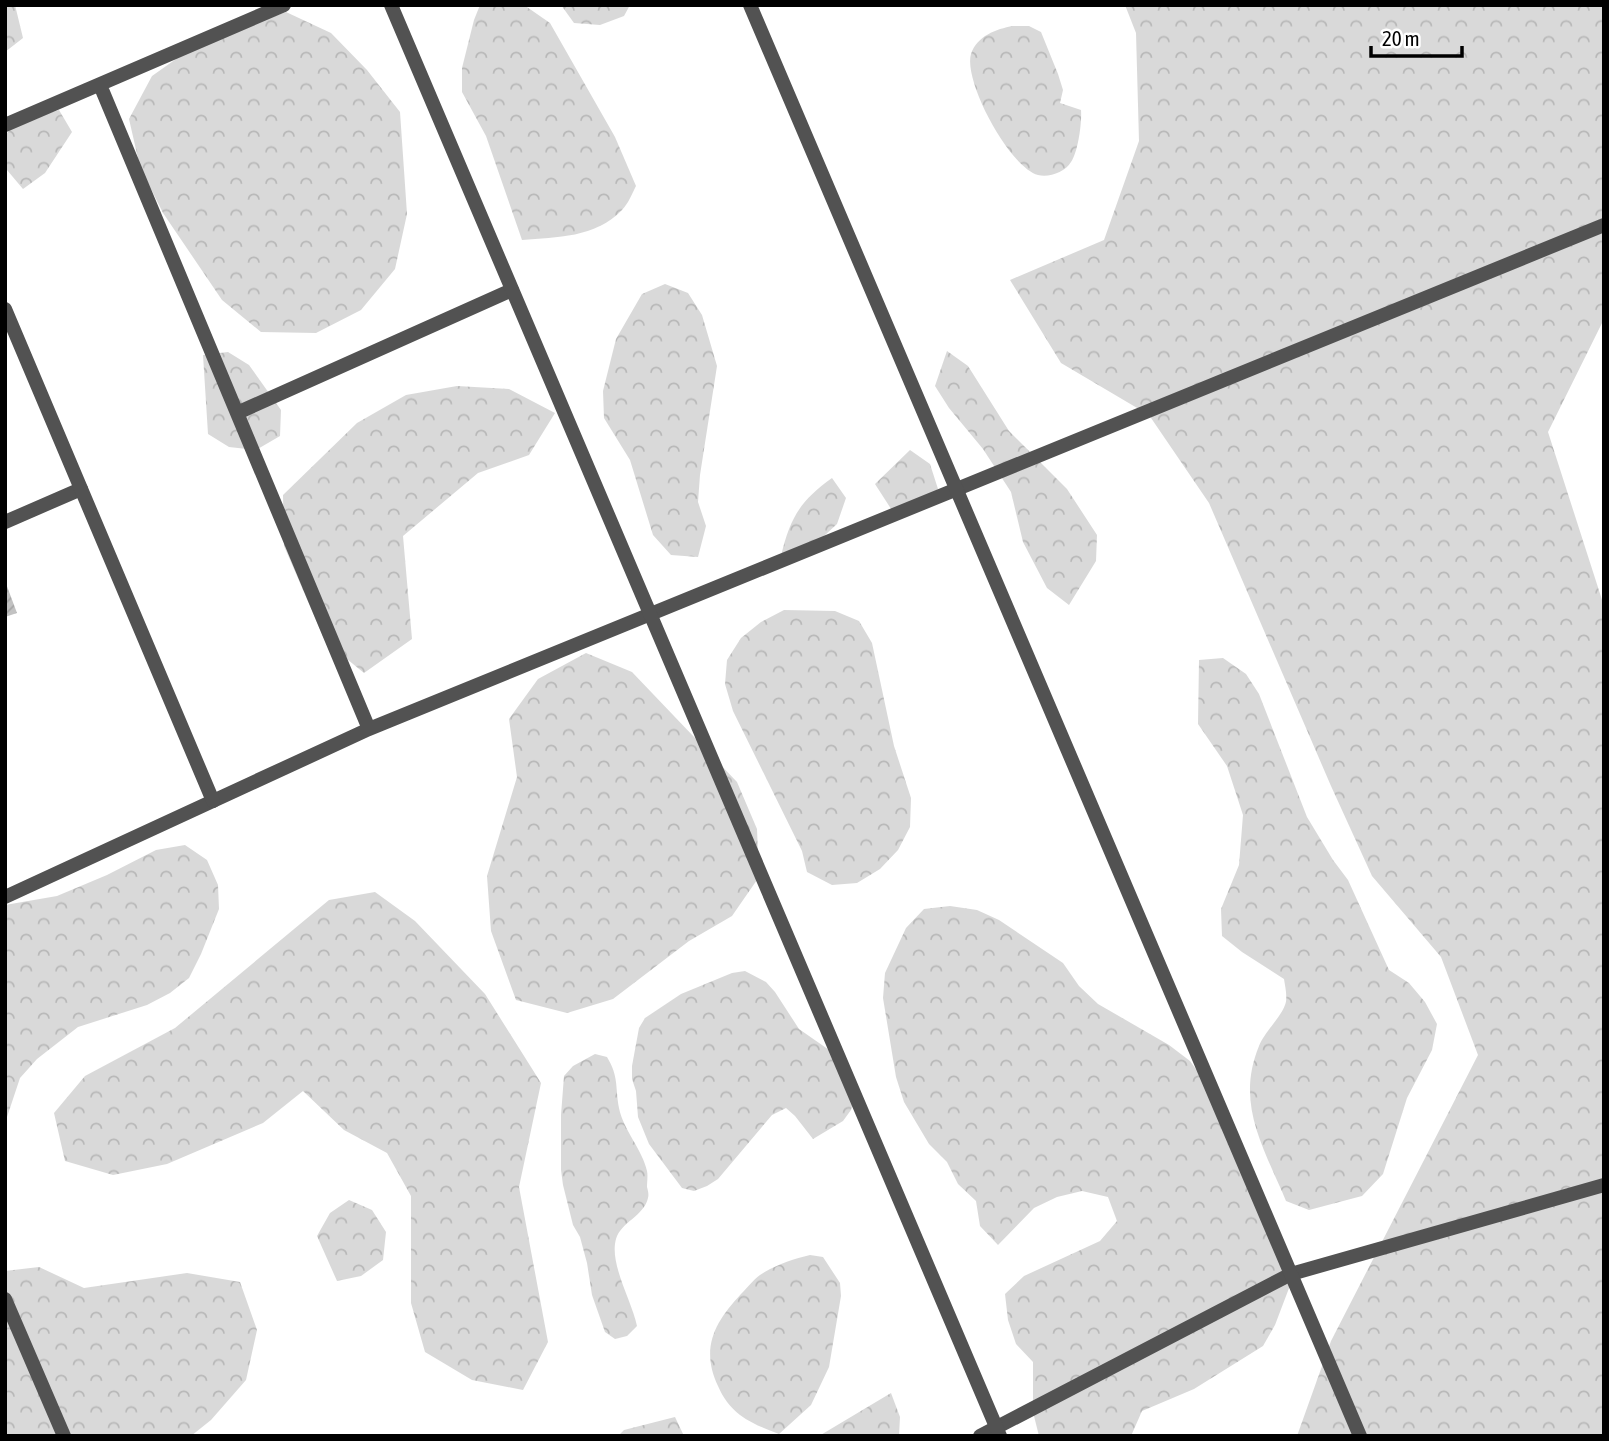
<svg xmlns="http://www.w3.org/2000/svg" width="1609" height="1441" viewBox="0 0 1609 1441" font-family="'Asap Condensed',sans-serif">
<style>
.forest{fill:url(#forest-crowns)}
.building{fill:url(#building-hatch)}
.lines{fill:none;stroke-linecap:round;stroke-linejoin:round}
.lane{stroke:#525252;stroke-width:14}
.street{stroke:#525252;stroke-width:14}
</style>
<defs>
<pattern id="forest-crowns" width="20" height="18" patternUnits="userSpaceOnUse" patternTransform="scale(1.75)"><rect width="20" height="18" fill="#d9d9d9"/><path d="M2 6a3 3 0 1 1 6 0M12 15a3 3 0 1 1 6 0" fill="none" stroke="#b8b8b8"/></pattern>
<pattern id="building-hatch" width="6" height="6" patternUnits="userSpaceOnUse" patternTransform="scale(1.75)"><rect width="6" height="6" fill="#c2c2c2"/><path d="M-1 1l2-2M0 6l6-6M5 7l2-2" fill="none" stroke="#a5a5a5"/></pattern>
</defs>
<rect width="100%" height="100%" fill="#fff"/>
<path class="forest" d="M 5,5 L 15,5 L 23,38 L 5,52 Z
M 480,5 L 524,5 L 550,23 L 615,137 L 636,186 C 632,194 628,204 622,210 C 595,238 557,237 522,240 L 486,136 L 462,92 L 462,68 L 474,20 Z
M 561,5 L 630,5 L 624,16 L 600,25 L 574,23 Z
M 1125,5 L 1603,5 L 1604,7 L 1604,319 L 1548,432 L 1604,606 L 1604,1434 L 1597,1436 L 1297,1436 L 1331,1341 L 1478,1055 L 1441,957 L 1372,876 L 1331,786 L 1209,503 L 1149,415 L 1061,363 L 1010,280 L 1104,240 L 1139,141 L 1136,33 Z
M 286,12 L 331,33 L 367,70 L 400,112 L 407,214 L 395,269 L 361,310 L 316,333 L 261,332 L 222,300 L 163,213 L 140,167 L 129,119 L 152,76 L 193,47 Z
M 1013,26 L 1029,26 L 1041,32 L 1058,74 L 1063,90 L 1060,103 L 1081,110 C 1082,123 1078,152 1071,162 C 1065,172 1049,178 1038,175 C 1010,168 963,81 971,54 C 977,36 996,29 1013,26 Z
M 59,110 L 72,132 L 45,173 L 23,189 L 7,170 L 5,163 L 5,136 L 15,123 Z
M 665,284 L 688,293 L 702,315 L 717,366 L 700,475 L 698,502 L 706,526 L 698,557 L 671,555 L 653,535 L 630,460 L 604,418 L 603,391 L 616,339 L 642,294 Z
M 947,351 L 968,366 L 1009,431 L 1067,489 L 1097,535 L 1096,561 L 1069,605 L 1047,588 L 1023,542 L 1011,492 L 983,449 L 949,408 L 935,386 Z
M 228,352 L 249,365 L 281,410 L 280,436 L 256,450 L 229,447 L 208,434 L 203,355 Z
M 457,386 L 509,389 L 555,413 L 529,455 L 478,473 L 403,536 L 412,639 L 364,673 L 325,641 L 284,546 L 283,495 L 357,423 L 406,395 Z
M 910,450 L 930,464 L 938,489 L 920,509 L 895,515 L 875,484 Z
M 832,478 L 846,498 L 837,524 L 798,560 L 781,556 C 790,518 800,501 832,478 Z
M 784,610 L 835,611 L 859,621 L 872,643 L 894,746 L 911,798 L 910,827 L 898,850 L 880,869 L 857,883 L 832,885 L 807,872 L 802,851 L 733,711 L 725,684 L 727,660 L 741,638 L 761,622 Z
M 586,653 L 632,672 L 737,782 L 757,829 L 759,877 L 732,916 L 689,941 L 613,999 L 567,1013 L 516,1000 L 491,931 L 487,876 L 517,777 L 509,719 L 538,679 Z
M 1223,658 L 1246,674 L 1259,694 L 1307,817 L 1333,860 L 1348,880 L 1389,970 L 1409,983 L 1425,1002 L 1437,1024 L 1432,1050 L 1407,1098 L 1383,1174 L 1362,1196 L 1309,1210 L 1286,1201 C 1264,1148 1235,1104 1259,1046 C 1264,1033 1281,1017 1285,1005 C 1288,998 1285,986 1284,979 L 1242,952 L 1222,936 L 1221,909 L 1239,865 L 1243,815 L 1227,766 L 1198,724 L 1199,660 Z
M 185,845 L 207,860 L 218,885 L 219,909 L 201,954 L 189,978 L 170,993 L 147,1005 L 78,1027 L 37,1059 L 20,1078 L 5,1123 L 5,905 L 57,896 L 107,875 L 156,850 Z
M 375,892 L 415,921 L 485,994 L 541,1083 L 519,1187 L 548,1342 L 523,1390 L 472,1380 L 425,1352 L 411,1303 L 411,1196 L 387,1153 L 344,1130 L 303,1091 L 263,1123 L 167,1164 L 113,1175 L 65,1161 L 54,1113 L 85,1076 L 175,1028 L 329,900 Z
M 950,906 L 977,910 L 999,920 L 1063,963 L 1079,986 L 1098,1004 L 1169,1045 L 1190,1061 L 1205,1082 L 1294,1275 L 1275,1325 L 1263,1346 L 1194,1389 L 1142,1411 L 1131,1436 L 1039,1436 L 1033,1412 L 1033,1362 L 1016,1344 L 1008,1320 L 1005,1294 L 1024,1276 L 1100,1241 L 1117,1221 L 1108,1197 L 1082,1191 L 1057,1197 L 1034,1208 L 998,1245 L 980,1226 L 976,1201 L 958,1184 L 947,1162 L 929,1144 L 904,1102 L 896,1077 L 883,998 L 885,973 L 906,928 L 924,909 Z
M 745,971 L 766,982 L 775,992 L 799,1029 L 842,1059 L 854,1098 L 851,1110 L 843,1121 L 813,1139 L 795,1116 L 786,1108 L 772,1115 L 718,1179 L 707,1186 L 694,1191 L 682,1188 L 649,1144 L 638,1117 L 636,1091 L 632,1079 L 632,1066 L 639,1028 L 645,1018 L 681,994 L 732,973 Z
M 595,1054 L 607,1057 C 619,1077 615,1086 619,1108 C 623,1129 643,1151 647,1171 C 648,1176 647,1182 647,1187 C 648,1191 649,1194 648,1198 C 644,1216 621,1222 616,1239 C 609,1264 632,1301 637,1326 L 627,1336 L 615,1339 L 605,1332 L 592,1295 L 587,1263 L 580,1237 L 573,1225 L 563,1185 L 561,1170 L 561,1115 L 564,1076 L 573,1066 Z
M 349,1200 L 372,1210 L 386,1232 L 383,1260 L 361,1276 L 337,1281 L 317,1236 L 330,1213 Z
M 810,1255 L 823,1257 L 840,1283 L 841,1296 L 829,1367 L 811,1405 L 779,1434 C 766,1429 752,1424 740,1415 C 730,1407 723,1398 718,1386 C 700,1348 715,1322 741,1294 C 747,1288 753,1280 760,1275 C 775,1265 793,1259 810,1255 Z
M 39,1267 L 84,1288 L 187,1273 L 240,1282 L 257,1330 L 246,1380 L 211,1420 L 191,1436 L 5,1436 L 5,1271 Z
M 891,1393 L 900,1417 L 899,1436 L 819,1436 Z
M 675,1417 L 684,1436 L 618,1436 L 624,1430 Z"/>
<path class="building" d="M 5,581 L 17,613 L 5,617 Z"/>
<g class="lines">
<path class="lane" d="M 100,85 L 369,729
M 5,125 L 284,5
M 237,413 L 512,290
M 5,522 L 81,489
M 5,897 L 369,729 L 1604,225
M 980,1436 L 1291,1274 L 1604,1185"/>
<path class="street" d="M 391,5 L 1000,1436
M 750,5 L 1360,1436
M 5,309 L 213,801
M 5,1299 L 64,1436"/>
</g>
<rect width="1609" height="1441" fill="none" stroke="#000000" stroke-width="14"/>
<path d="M1371 46v10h91v-10" fill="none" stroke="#000000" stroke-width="3.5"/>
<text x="1382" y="46" font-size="21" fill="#000000" stroke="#ffffff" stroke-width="5" paint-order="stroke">20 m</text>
</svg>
